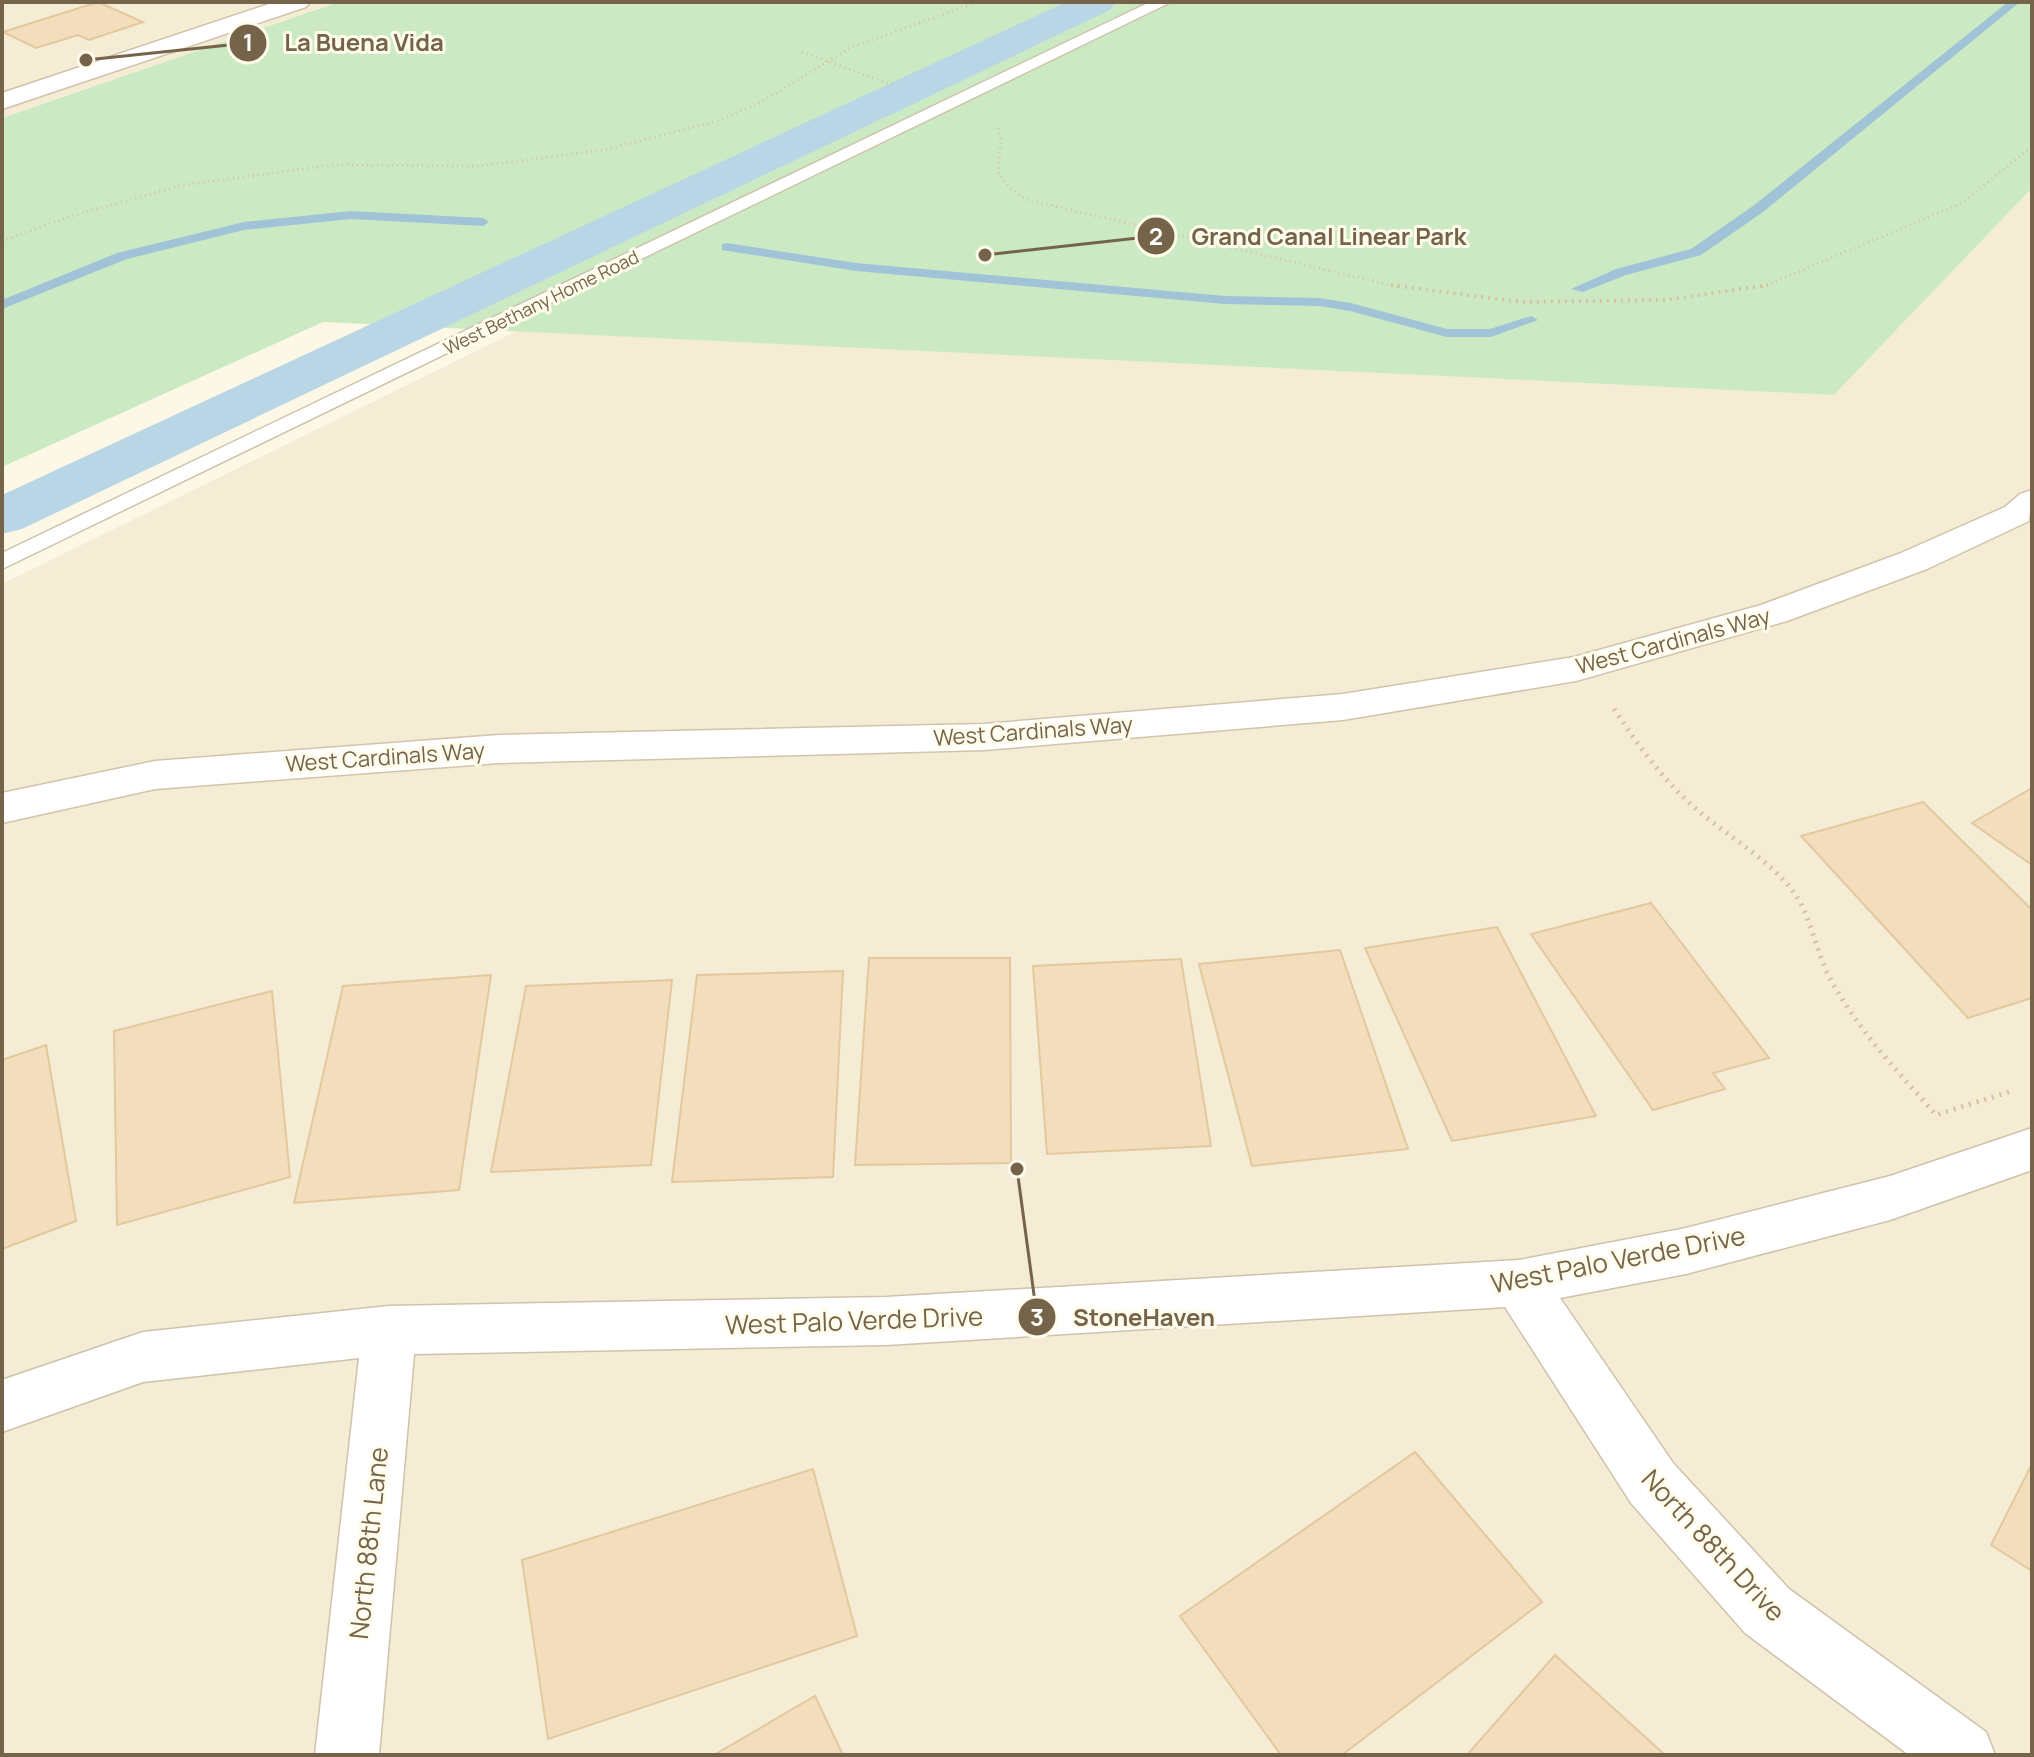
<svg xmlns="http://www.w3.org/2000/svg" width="2034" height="1757" viewBox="0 0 2034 1757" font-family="Manrope,sans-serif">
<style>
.residential{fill:#f4ecd4}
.green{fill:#cbeac3}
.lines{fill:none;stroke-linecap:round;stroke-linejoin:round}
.stream{fill:#a0c3d8;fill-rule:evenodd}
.canal{fill:#b9d6e6;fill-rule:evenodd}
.building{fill:#f2debd;stroke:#e4c89d;stroke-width:2}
.service-casing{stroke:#cec2ab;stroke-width:3}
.minor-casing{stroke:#cec2ab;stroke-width:3}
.secondary-casing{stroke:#d1c4a9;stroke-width:3}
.path-far2{stroke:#d7c1a0;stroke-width:3;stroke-dasharray:1 4;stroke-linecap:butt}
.path-far1{stroke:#d7c1a0;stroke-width:4;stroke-dasharray:2 5;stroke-linecap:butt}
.path{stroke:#d7c1a0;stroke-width:5;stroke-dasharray:2 6;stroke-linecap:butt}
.service{fill:#fff;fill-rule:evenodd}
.minor{fill:#fff;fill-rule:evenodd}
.secondary{fill:#fff;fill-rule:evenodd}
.labels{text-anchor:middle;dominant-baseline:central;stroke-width:6;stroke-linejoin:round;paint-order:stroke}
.far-street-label{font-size:18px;fill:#75634a;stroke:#fffcec}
.street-label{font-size:22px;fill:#75634a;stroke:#fffcec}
.near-street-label{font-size:26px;fill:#75634a;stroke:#fffcec}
.leader{fill:none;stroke:#75634a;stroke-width:3}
.callout-dot{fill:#75634a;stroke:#fffcec;stroke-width:3}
.mark-label{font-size:24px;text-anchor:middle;font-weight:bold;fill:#fff}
.callout-label{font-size:24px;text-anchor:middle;font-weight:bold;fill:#75634a;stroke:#fffcec;stroke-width:6;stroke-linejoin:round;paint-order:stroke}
</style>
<rect width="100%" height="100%" fill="#fcf8e5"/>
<path class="residential" d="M 2,2 L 339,2 L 2,118 Z
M 2032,188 L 2032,1755 L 2,1755 L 2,584 L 517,331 L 1834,395 Z"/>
<path class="green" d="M 339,2 L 2032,2 L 2032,188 L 1834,395 L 323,322 L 2,467 L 2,118 Z"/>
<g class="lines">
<path class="stream" d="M 2008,2 L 2020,2 L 1763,212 L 1701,255 L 1626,275 L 1583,292 L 1571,289 L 1616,269 L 1691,249 L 1753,206 Z
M 351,211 L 483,218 L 489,222 L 483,226 L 351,219 L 244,230 L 127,259 L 2,309 L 2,300 L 117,253 L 244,222 Z
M 727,243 L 856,263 L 1225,296 L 1319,298 L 1351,303 L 1447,329 L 1490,329 L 1531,316 L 1538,320 L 1491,337 L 1447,337 L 1350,311 L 1319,306 L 1225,304 L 856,271 L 722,250 L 722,244 Z"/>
<path class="canal" d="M 1066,2 L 1116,2 L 1110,10 L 22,529 L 2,534 L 2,495 Z"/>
</g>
<path class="building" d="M 98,2 L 143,22 L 89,40 L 78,35 L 36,48 L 3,32 Z
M 2032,788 L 2032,865 L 1972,823 Z
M 1923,802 L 2032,910 L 2032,998 L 1968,1018 L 1801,836 Z
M 1651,903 L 1769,1058 L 1713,1073 L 1725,1089 L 1653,1110 L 1531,934 Z
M 1497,927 L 1596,1116 L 1452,1141 L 1365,948 Z
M 1340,950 L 1408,1149 L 1252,1166 L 1199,964 Z
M 869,958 L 1010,958 L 1011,1163 L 855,1165 Z
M 1181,959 L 1211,1146 L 1047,1154 L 1033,966 Z
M 843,971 L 833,1177 L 672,1182 L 697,975 Z
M 491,975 L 459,1190 L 294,1203 L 343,986 Z
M 672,980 L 651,1165 L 491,1172 L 526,986 Z
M 272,991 L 290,1177 L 117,1225 L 114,1031 Z
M 46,1045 L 76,1221 L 2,1249 L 2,1060 Z
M 1415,1452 L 1542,1602 L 1342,1755 L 1281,1755 L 1180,1616 Z
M 2032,1464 L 2032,1571 L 1991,1545 Z
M 813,1469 L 857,1636 L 548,1739 L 522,1560 Z
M 1555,1655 L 1665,1755 L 1467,1755 Z
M 815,1696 L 843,1755 L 714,1755 Z"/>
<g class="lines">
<defs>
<path id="service" d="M 1150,2 L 1171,2 L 2,569 L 2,553 Z"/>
<path id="minor" d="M 275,2 L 310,2 L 306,7 L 2,109 L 2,93 Z
M 2032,1128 L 2032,1170 L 1890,1220 L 1686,1274 L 1560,1298 L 1673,1463 L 1789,1589 L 1986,1732 L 1995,1755 L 1909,1755 L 1745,1633 L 1631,1503 L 1505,1307 L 886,1345 L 414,1354 L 379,1755 L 315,1755 L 359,1358 L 143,1382 L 2,1432 L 2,1380 L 143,1332 L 389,1306 L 886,1297 L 1519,1260 L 1686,1228 L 1890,1176 Z"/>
<path id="secondary" d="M 2032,490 L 2029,521 L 1927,569 L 1787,621 L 1576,681 L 1343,720 L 984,750 L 499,763 L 155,789 L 2,823 L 2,793 L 155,761 L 499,735 L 984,724 L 1343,694 L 1574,657 L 1761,605 L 1901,553 L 2005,507 L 2020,494 Z"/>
</defs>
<use href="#service" class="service-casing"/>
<use href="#minor" class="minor-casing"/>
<use href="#secondary" class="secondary-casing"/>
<path class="path-far2" d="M 802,52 L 892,85
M 998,128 L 1001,141 L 998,172 L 1010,188 L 1025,199 L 1399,287
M 2,241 L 68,217 L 183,185 L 332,165 L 480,166 L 604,150 L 717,121 L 761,102 L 852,47 L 978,2
M 1762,287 L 1964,202 L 2032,146"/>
<path class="path-far1" d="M 1391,285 L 1521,302 L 1666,300 L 1768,285"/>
<path class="path" d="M 1614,709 C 1638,745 1663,780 1695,808 C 1726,835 1762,855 1789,886 C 1812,913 1814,950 1831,980 C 1858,1030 1899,1073 1936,1115 L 2012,1091"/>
<use href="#service" class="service"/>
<use href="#minor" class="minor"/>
<use href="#secondary" class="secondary"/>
</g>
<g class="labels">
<g class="far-street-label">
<text transform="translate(541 302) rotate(-26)">West Bethany Home Road</text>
</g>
<g class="street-label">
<text transform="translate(1673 641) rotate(-15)">West Cardinals Way</text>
<text transform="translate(1033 731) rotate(-4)">West Cardinals Way</text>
<text transform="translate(385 757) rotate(-4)">West Cardinals Way</text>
</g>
<g class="near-street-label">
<text transform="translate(1618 1259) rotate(-11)">West Palo Verde Drive</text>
<text transform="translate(854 1320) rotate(-2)">West Palo Verde Drive</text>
<text transform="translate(368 1543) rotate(-84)">North 88th Lane</text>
<text transform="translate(1714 1545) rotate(47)">North 88th Drive</text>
</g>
</g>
<path class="leader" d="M86 60L248 43M985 255L1156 236M1017 1169L1037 1317"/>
<g class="callout-dot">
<circle cx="86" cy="60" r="8"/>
<circle cx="985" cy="255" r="8"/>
<circle cx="1017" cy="1169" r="8"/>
<circle cx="248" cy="43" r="20"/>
<circle cx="1156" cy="236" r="20"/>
<circle cx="1037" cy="1317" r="20"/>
</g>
<g class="mark-label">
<text x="248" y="51">1</text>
<text x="1156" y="245">2</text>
<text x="1037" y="1326">3</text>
</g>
<g class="callout-label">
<text x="364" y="51">La Buena Vida</text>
<text x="1329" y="245">Grand Canal Linear Park</text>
<text x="1144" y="1326">StoneHaven</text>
</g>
<rect width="2034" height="1757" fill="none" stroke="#75634a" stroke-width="8"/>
</svg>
